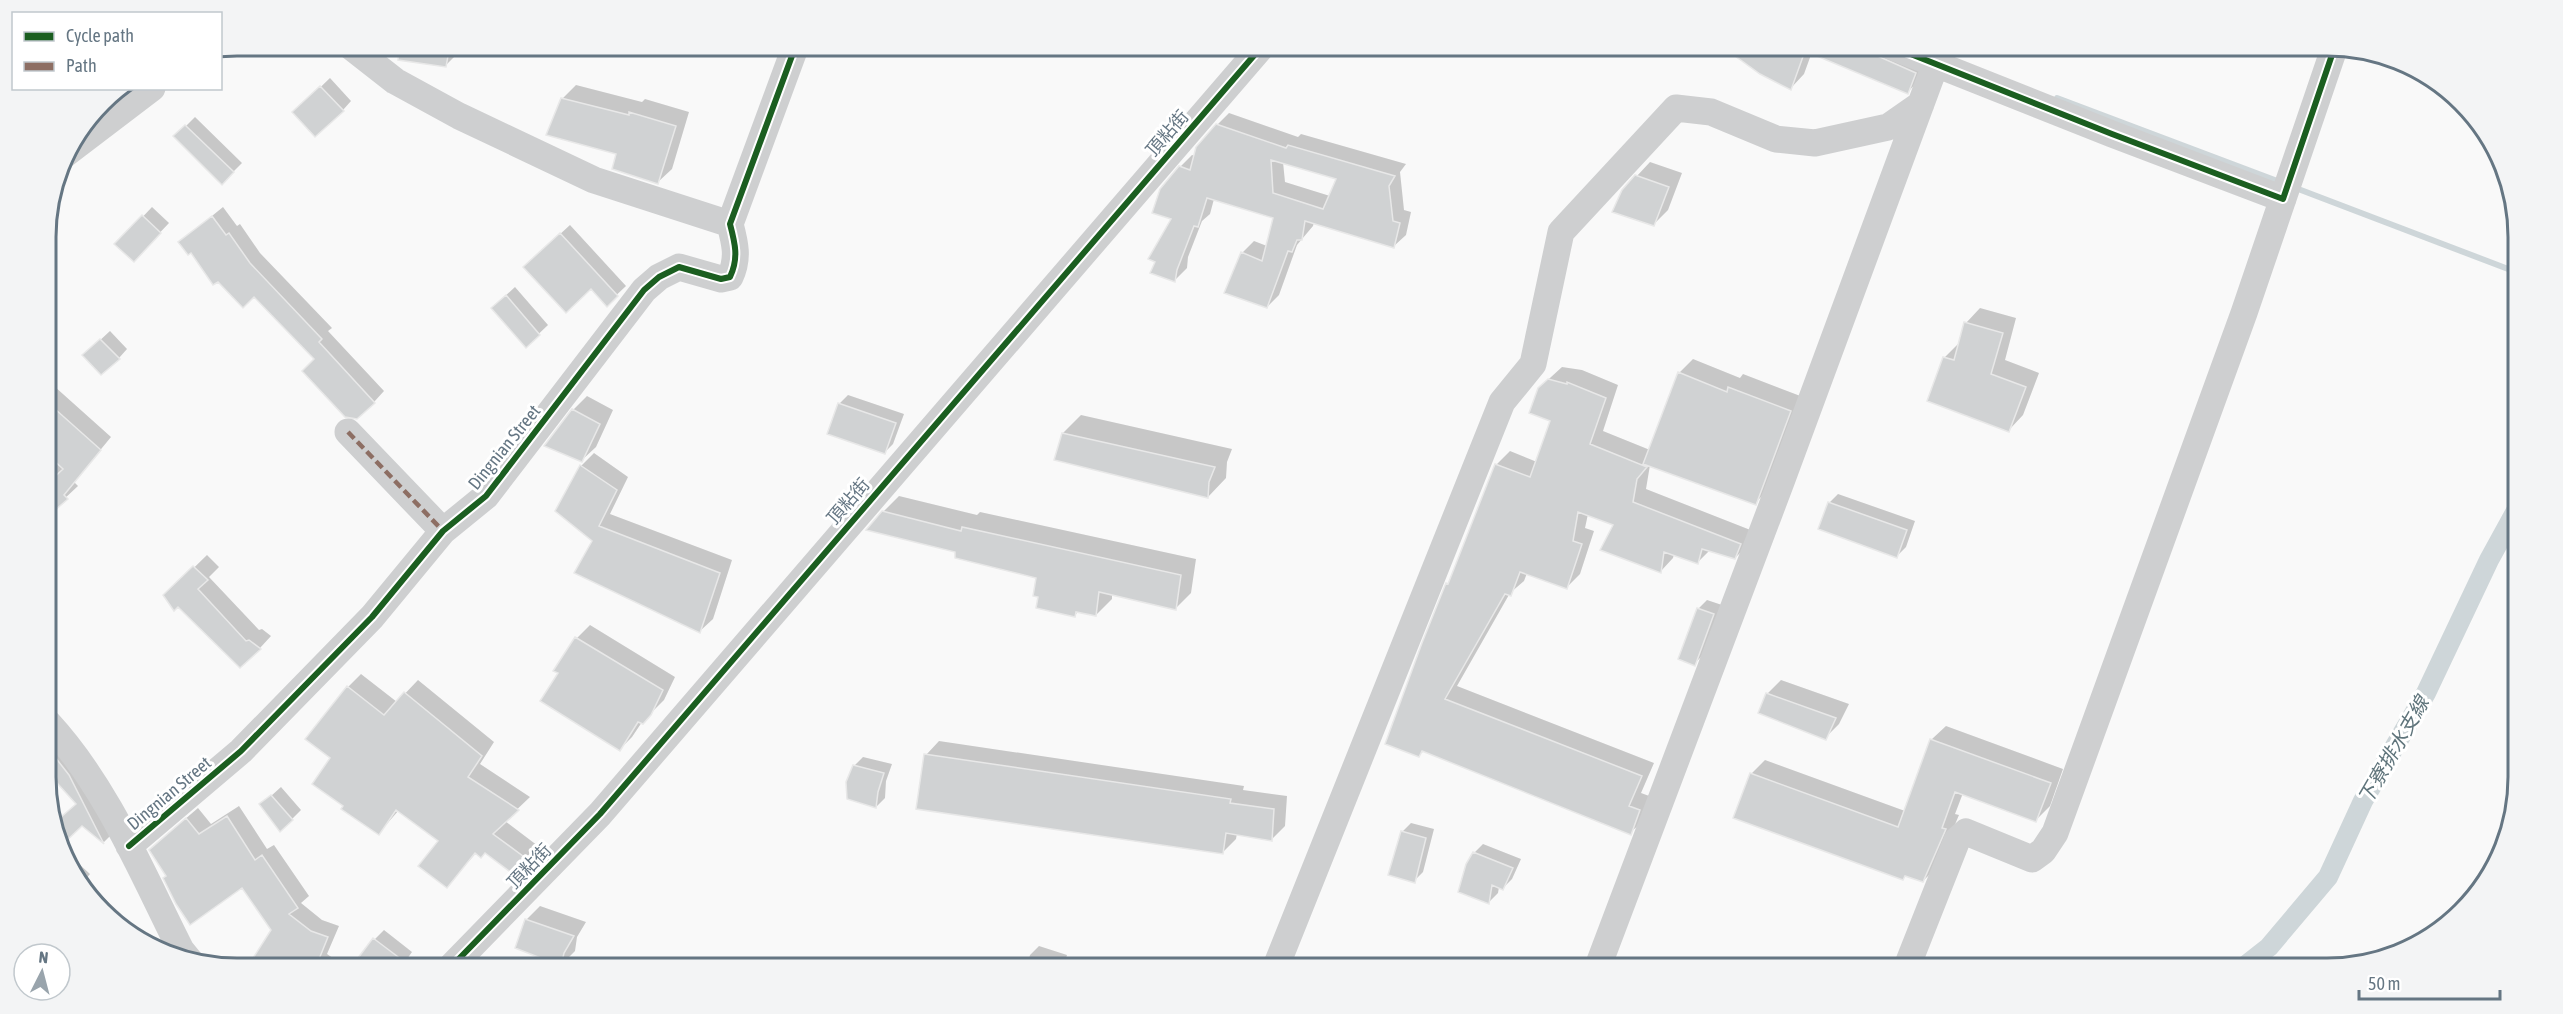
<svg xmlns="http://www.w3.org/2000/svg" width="2563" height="1014" viewBox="0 0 2563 1014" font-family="'Asap Condensed','Noto Sans TC',sans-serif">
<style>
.shadow{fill:#0003;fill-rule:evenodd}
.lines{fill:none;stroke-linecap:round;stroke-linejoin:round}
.stream{stroke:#ced6d9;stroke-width:6}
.canal{stroke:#ced6d9;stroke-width:20}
.building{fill:#d0d2d3;stroke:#e8e8e8;stroke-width:1.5;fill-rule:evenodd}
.minor{stroke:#cecfd0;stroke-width:27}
.quiet{stroke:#8d6e63;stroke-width:4.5;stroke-dasharray:9 4.5;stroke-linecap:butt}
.cycleway-casing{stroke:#fff;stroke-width:10}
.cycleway{stroke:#1b5e20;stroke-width:6}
.labels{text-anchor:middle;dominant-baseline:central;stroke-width:6;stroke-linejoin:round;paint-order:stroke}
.street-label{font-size:18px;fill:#657683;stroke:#fff}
.water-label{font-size:20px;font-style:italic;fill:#60757c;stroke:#fff}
.rim{fill:none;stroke:#657683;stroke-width:3}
</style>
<rect width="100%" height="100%" fill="#f9f9f9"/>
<path class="shadow" d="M 402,45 L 460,45 L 459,52 L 445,66 Z
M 1718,45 L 1894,45 L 1928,59 L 1921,78 L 1908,92 L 1812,52 L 1804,74 L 1791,88 L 1760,73 Z
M 330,78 L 351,101 L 343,110 L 303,104 Z
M 576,85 L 642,102 L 645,99 L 689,112 L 672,169 L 658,182 L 618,153 L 562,99 Z
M 1229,113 L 1298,137 L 1301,134 L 1406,164 L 1400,172 L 1404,210 L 1411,212 L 1406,235 L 1394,246 L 1314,222 L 1313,226 L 1297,245 L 1279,295 L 1267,307 L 1242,253 L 1254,241 L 1267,246 L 1274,217 L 1214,199 L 1210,214 L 1202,221 L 1188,257 L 1187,268 L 1175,280 L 1173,218 L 1180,167 L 1192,155 L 1195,156 L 1217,125 ZM 1283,162 L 1338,178 L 1330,196 L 1285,182 Z
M 195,117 L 242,163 L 222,183 L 176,136 Z
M 1650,162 L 1682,173 L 1668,210 L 1654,224 L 1636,177 Z
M 152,207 L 169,223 L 134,260 L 117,244 Z
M 223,207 L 237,226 L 240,224 L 260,253 L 332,328 L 328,331 L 384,391 L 374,402 L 316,359 L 254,295 L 180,242 Z
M 570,225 L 626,286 L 607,304 L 591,287 L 534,258 Z
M 515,287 L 548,325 L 526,346 L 502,299 Z
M 1980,308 L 2016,318 L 2005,360 L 2039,373 L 2023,415 L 2009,430 L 1929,400 L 1945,357 L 1959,343 L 1966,323 Z
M 110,331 L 127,349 L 119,358 L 84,355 Z
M 1693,359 L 1740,378 L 1743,374 L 1803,397 L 1769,489 L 1755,503 L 1650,465 L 1646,489 L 1753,531 L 1748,545 L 1735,558 L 1710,550 L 1698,562 L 1674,554 L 1673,558 L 1661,571 L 1615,524 L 1588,514 L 1585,528 L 1594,531 L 1580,574 L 1567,587 L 1527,573 L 1524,581 L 1510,593 L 1457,686 L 1654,763 L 1641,793 L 1652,797 L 1644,820 L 1630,833 L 1424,751 L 1419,755 L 1448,584 L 1452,580 L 1497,464 L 1510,451 L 1537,462 L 1552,421 L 1539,388 L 1562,367 L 1582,370 L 1618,385 L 1603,431 L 1650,450 L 1679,373 Z
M 54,386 L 111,437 L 74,482 L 78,486 L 47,515 L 46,394 Z
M 848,395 L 904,414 L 893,444 L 884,453 L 839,404 Z
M 587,396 L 613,410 L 596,447 L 582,460 L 573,410 Z
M 1081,415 L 1232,449 L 1227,462 L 1226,478 L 1208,497 L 1063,433 Z
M 594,453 L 628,477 L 610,514 L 732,560 L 713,619 L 700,631 L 594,540 L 581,466 Z
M 1838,494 L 1915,521 L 1906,547 L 1897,556 L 1829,503 Z
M 899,496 L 977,515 L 980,512 L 1196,559 L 1191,593 L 1175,609 L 1112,594 L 1112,599 L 1096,615 L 1079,611 L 1075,615 L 1039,595 L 1038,576 L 956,550 L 883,512 Z
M 207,555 L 219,567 L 209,577 L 259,630 L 262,629 L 271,636 L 260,648 L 165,596 Z
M 1707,600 L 1722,605 L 1703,655 L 1694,664 L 1698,609 Z
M 590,625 L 675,677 L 664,700 L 642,722 L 632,737 L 619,750 L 560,673 L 577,638 Z
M 361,674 L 397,702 L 418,680 L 494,742 L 480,764 L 530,797 L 505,821 L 542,849 L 516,875 L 485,852 L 477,852 L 447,886 L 440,841 L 399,810 L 379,833 L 345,806 L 332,758 L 348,687 Z
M 1781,680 L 1849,704 L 1839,724 L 1825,738 L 1767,694 Z
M 1946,726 L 2063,769 L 2050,806 L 2036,820 L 1963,793 L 1955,814 L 1959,815 L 1937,867 L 1923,881 L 1907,875 L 1903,878 L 1751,774 L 1765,760 L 1905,811 L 1932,739 Z
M 48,733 L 113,833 L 104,842 L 82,824 L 62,843 L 54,826 L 78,803 L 48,771 Z
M 939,741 L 1244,786 L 1243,790 L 1287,796 L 1285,826 L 1272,839 L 1237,833 L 1236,839 L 1222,853 L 926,755 Z
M 863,757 L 892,764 L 886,781 L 885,798 L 876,807 L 854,766 Z
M 281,787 L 301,810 L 292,819 L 261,805 Z
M 239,806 L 267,849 L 274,845 L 309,896 L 301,903 L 322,920 L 339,926 L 327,954 L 349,969 L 247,969 L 273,930 L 243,886 L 168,875 L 163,838 L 198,808 L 211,824 Z
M 1411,823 L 1434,829 L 1423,872 L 1414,881 L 1402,832 Z
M 1483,844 L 1521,859 L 1512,879 L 1503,888 L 1499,887 L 1498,893 L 1489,902 L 1474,853 Z
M 67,853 L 90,874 L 85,880 L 121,914 L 116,919 L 92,904 Z
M 540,906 L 586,922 L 577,937 L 575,951 L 561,965 L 526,920 Z
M 384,930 L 412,952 L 400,969 L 375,939 Z
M 162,945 L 176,959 L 159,948 Z
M 1039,946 L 1067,955 L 1063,969 L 1026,969 L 1030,955 Z"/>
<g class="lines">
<path class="stream" d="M 2057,98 L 2280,182
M 2293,187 L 2516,272"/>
<path class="canal" d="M 2241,969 L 2269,947 L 2328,877 L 2363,801 L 2426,693 L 2489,560 L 2517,509"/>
</g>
<path class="building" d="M 400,45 L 450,45 L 446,67 L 398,60 Z
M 1720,45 L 1853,45 L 1916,73 L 1908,94 L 1805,51 L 1791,90 L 1760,74 Z
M 320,86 L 344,111 L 315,137 L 292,112 Z
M 561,98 L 629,115 L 629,112 L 676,126 L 658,184 L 612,169 L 616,154 L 546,135 Z
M 1216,124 L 1286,148 L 1288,145 L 1395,176 L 1389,186 L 1393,221 L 1400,223 L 1394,248 L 1305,221 L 1302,240 L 1297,240 L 1292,252 L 1288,251 L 1267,308 L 1224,293 L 1241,252 L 1262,261 L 1273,218 L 1207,198 L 1198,227 L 1194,226 L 1177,270 L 1175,282 L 1150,273 L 1155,262 L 1148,259 L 1171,219 L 1152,213 L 1160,189 L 1179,166 L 1190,170 L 1196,147 ZM 1271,160 L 1336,179 L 1323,209 L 1273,193 Z
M 185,125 L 234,172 L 222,185 L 173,136 Z
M 1635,175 L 1669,187 L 1654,226 L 1612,212 L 1622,190 Z
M 142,215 L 161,233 L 134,262 L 114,244 Z
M 212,216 L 226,235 L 229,233 L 250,263 L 322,339 L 319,342 L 375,403 L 357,419 L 345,417 L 302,371 L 314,359 L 254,297 L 243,308 L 218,282 L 213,285 L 191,253 L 188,255 L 178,242 Z
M 560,233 L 618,296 L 607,307 L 591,289 L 566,313 L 523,267 Z
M 506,295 L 540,335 L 526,348 L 491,308 Z
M 1964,322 L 2003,333 L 1991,374 L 2026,387 L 2009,432 L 1927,401 L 1943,357 L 1954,360 Z
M 100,339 L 120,359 L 101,375 L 82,355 Z
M 1678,372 L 1727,392 L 1728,387 L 1791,411 L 1756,505 L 1643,464 Z
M 1548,379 L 1567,384 L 1567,382 L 1606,398 L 1590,444 L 1647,467 L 1637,479 L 1633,502 L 1741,544 L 1735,559 L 1702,549 L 1698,564 L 1664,552 L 1661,573 L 1600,550 L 1613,525 L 1578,512 L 1573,541 L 1582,544 L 1567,589 L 1520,572 L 1511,596 L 1505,594 L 1445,699 L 1642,776 L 1629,806 L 1640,810 L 1631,835 L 1422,751 L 1419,757 L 1385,744 L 1422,643 L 1446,583 L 1448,584 L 1495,464 L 1530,477 L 1550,421 L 1529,413 L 1538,388 Z
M 46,401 L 101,450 L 64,495 L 68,499 L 47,517 L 47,484 L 63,469 L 47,454 Z
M 838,403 L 896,423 L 885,454 L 827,434 Z
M 572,409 L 600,424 L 582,462 L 544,446 Z
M 1062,433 L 1215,467 L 1209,482 L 1208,498 L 1054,460 Z
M 580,465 L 617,490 L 599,526 L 720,573 L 700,633 L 574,573 L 592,541 L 555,511 Z
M 1828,502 L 1907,530 L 1897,558 L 1818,529 Z
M 882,511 L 961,531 L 962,527 L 1181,575 L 1176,610 L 1099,592 L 1096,616 L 1076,612 L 1075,617 L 1036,608 L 1038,597 L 1033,596 L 1036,578 L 955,558 L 955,552 L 866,530 Z
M 193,566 L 208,580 L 198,589 L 246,641 L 249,640 L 261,649 L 240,668 L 178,607 L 174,611 L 163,595 Z
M 1697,608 L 1714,614 L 1695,666 L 1678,659 Z
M 575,637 L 663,690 L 651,715 L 643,724 L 638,722 L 620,751 L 540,701 L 558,673 L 553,671 Z
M 347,686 L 384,715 L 404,692 L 482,756 L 468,777 L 519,810 L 493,834 L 531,862 L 517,877 L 485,853 L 481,858 L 475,853 L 447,888 L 418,866 L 438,841 L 396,810 L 379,835 L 341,809 L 343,806 L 312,784 L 330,758 L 305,739 Z
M 1766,693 L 1836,718 L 1826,740 L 1758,713 Z
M 1930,739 L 2051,783 L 2036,822 L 1955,792 L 1942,828 L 1946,829 L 1923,882 L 1905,876 L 1903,880 L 1733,818 L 1750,773 L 1898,827 Z
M 48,748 L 69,775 L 104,844 L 82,826 L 63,844 L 53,824 L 76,804 L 48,773 Z
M 924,754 L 1231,799 L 1230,803 L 1274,809 L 1272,841 L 1226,833 L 1223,854 L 916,809 Z
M 853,765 L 884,773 L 878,792 L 876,808 L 847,799 L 846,782 Z
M 271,795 L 293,820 L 280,832 L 259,804 Z
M 227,816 L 255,860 L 262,855 L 298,908 L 289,914 L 311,931 L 328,937 L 315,969 L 246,969 L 271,930 L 242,888 L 190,925 L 176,904 L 163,878 L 166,876 L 149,850 L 186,818 L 199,834 Z
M 1401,831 L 1426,838 L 1415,883 L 1388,875 Z
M 1473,852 L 1513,868 L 1503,890 L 1492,885 L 1489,904 L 1458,892 L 1466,864 Z
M 525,919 L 574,936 L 564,953 L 561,966 L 515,948 Z
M 373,938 L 414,969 L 371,969 L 358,958 Z"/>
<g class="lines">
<path class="minor" d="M 349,45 L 395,81 L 459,116 L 594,180 L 730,224
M 1888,45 L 2112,134 L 2283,199
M 64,155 L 152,88
M 348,432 L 443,531
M 48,723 C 107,787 142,873 181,950 L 190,961
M 129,846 L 241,751 L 372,617 L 443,531 L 486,496 L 644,290 L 659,277 L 679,267 L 721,279 L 730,277 C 739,258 735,243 730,224 L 796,45
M 449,969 L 600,814 L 1263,45
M 1275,969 L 1502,402 L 1533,364 L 1561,232 L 1676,108 L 1711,112 L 1776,139 L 1815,143 L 1888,127 L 1921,104
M 1597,969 L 1781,482 L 1936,63
M 1906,969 L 1957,840 L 1966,832 L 2032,859 L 2043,851 L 2055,833 L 2244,313 L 2335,46"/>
<path class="quiet" d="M 348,432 L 443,531"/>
<defs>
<path id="cycleway" d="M 1888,45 L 2112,134 L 2283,199 L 2335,46
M 129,846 L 241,751 L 372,617 L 443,531 L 486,496 L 644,290 L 659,277 L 679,267 L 721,279 L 730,277 C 739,258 735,243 730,224 L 796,45
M 449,969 L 600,814 L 1263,45"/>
</defs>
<use href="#cycleway" class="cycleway-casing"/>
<use href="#cycleway" class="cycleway"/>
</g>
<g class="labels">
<g class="street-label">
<text transform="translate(1167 133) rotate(-49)">頂粘街</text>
<text transform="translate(504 447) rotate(-51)">Dingnian Street</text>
<text transform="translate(848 501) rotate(-49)">頂粘街</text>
<text transform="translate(169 793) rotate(-40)">Dingnian Street</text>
<text transform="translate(529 866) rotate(-46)">頂粘街</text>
</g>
<g class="water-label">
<text transform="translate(2393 750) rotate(-60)">下寮排水支線</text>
</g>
</g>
<path d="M0 0H2563V1014H0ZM237 56H2327A181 181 0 0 1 2508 237V777A181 181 0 0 1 2327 958H237A181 181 0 0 1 56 777V237A181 181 0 0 1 237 56Z" fill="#f3f4f5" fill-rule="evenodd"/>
<path class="rim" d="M237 56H2327A181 181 0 0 1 2508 237V777A181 181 0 0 1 2327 958H237A181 181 0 0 1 56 777V237A181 181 0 0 1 237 56Z"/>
<rect x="12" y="12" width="210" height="78" fill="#ffffff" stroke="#c1c8cd" stroke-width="1.5"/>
<rect x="24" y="32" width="30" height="9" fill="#1b5e20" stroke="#c1c8cd" stroke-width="1.5"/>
<text x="66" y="42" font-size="18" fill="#657683">Cycle path</text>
<rect x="24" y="62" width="30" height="9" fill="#8d6e63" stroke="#c1c8cd" stroke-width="1.5"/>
<text x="66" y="72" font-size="18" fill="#657683">Path</text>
<g transform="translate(42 972) rotate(6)"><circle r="28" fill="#ffffff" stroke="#c1c8cd" stroke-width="1.5"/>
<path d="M0-4.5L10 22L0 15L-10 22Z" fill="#99a4ac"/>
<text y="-9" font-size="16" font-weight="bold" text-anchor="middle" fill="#657683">N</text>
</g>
<path d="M2359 990v9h141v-9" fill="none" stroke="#657683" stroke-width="3"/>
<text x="2368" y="990" font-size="18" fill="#657683" stroke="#ffffff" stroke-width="4.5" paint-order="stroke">50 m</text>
</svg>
